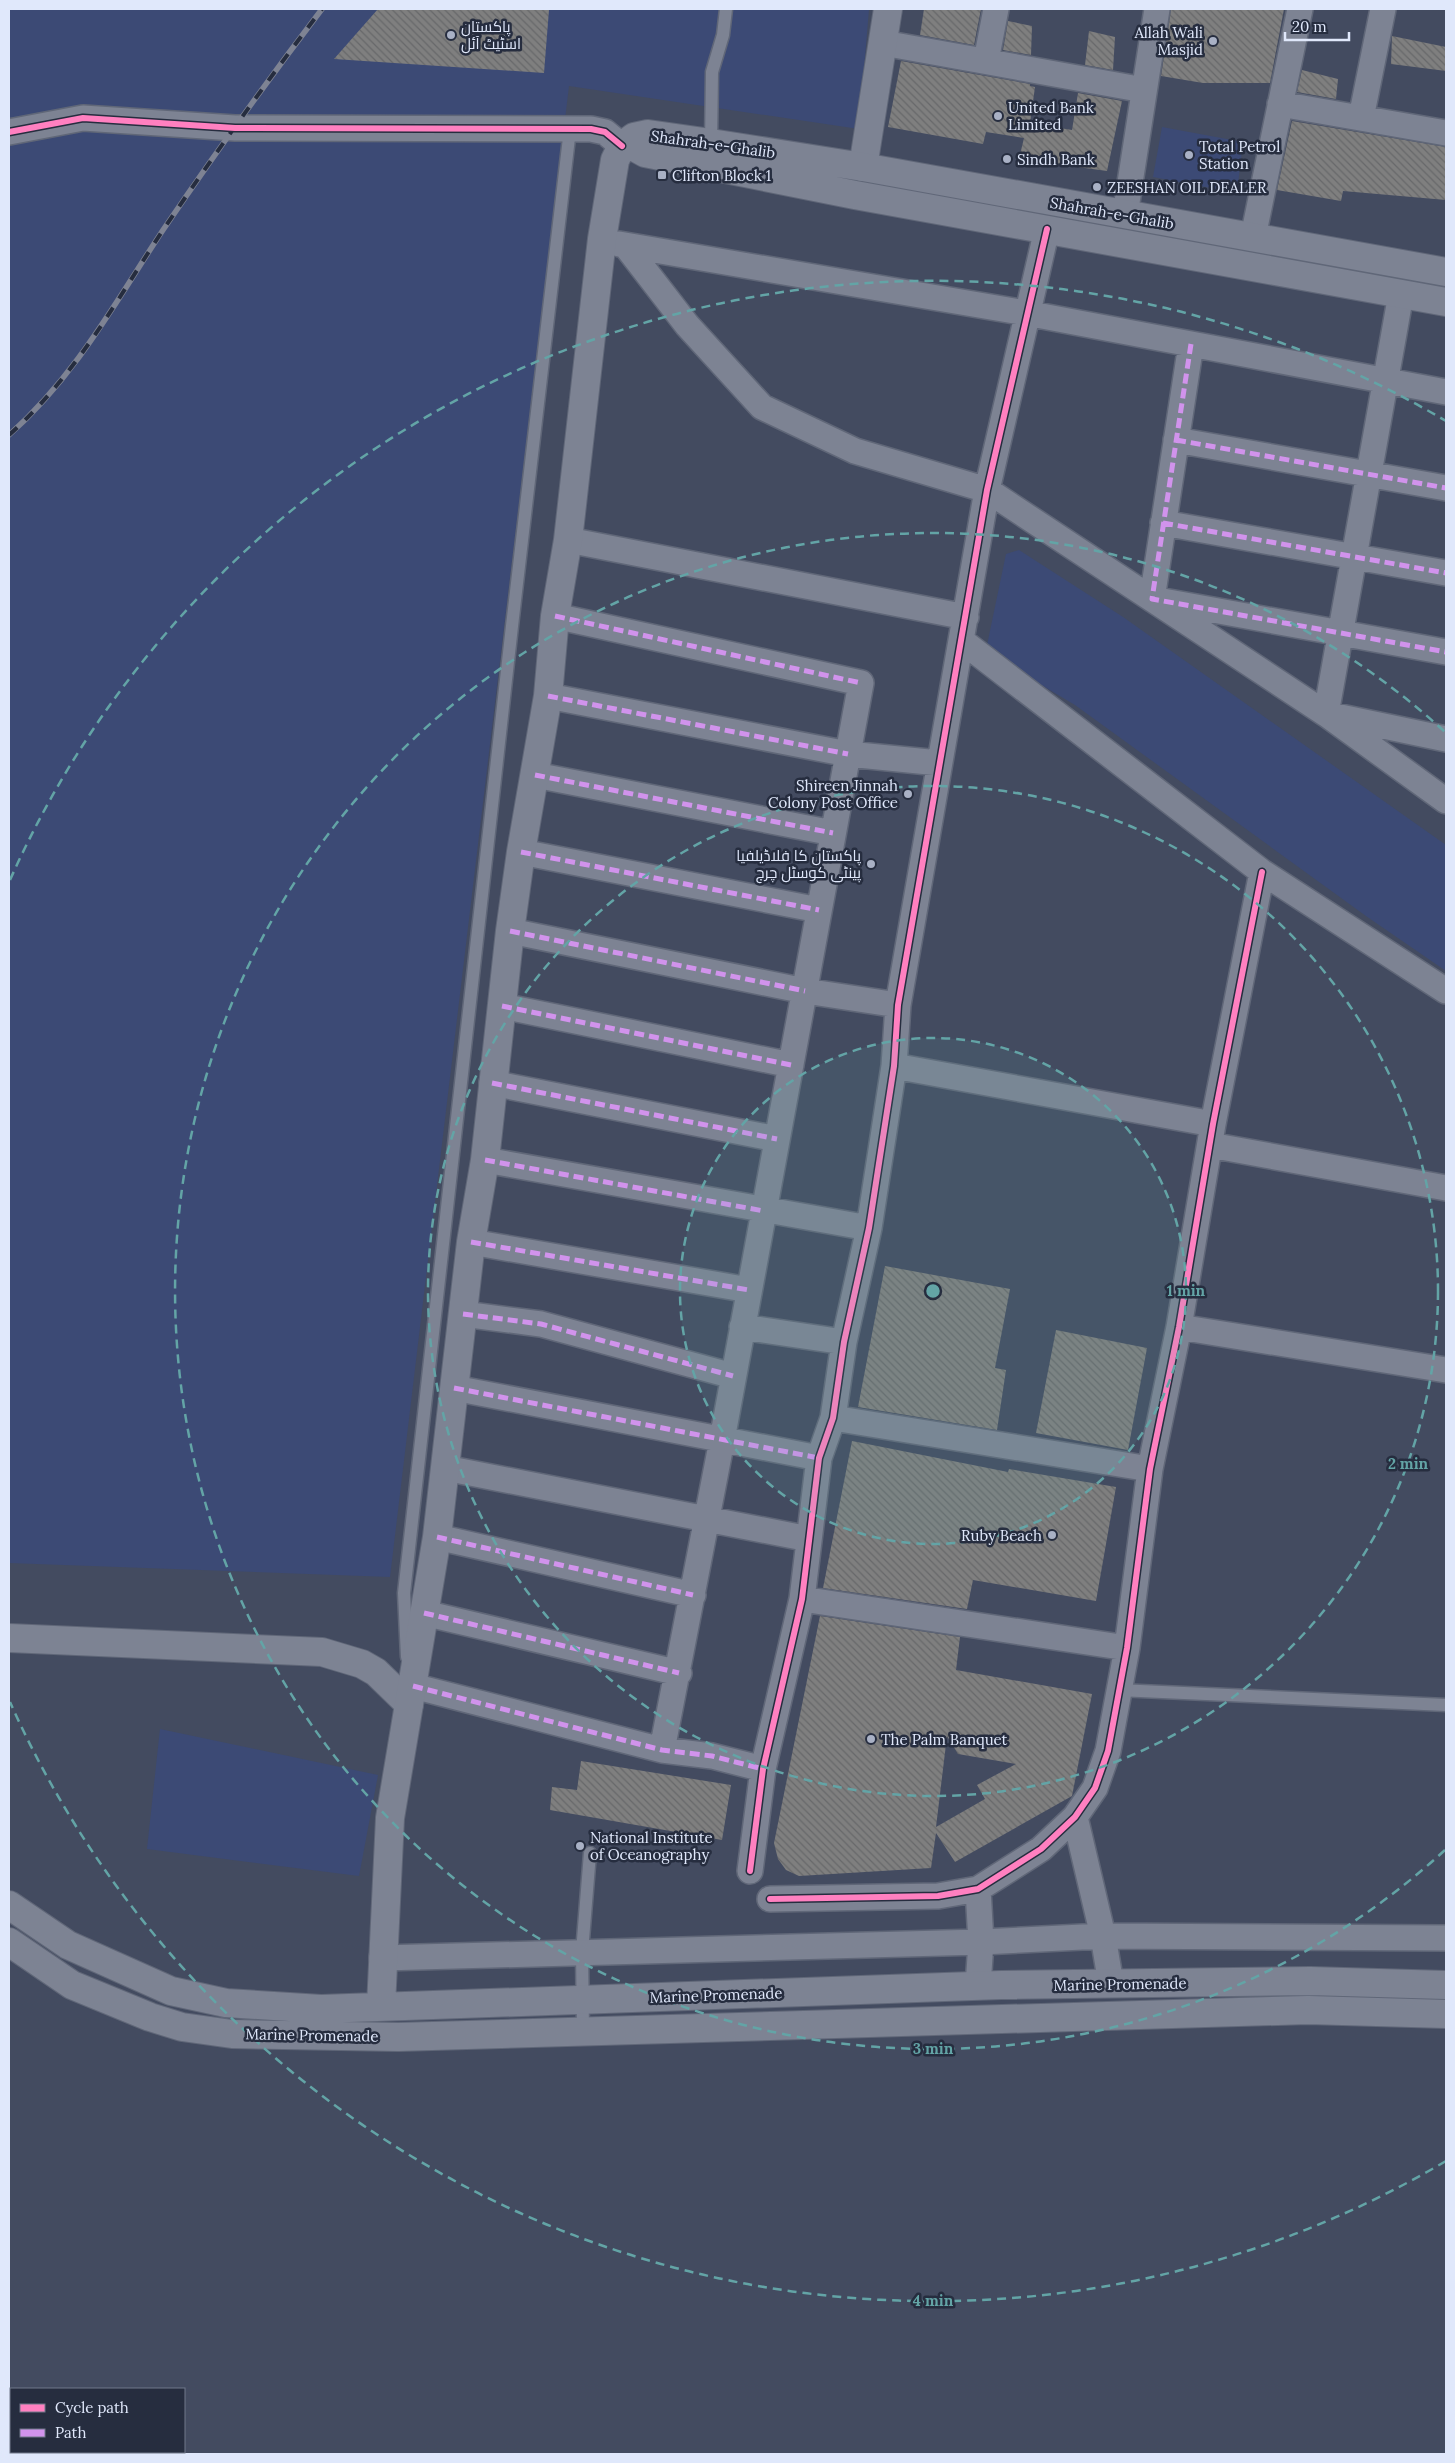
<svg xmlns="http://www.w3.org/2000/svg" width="1455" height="2463" viewBox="0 0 1455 2463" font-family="Lora,Cairo,serif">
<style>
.built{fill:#3c4a75}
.building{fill:url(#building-back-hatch);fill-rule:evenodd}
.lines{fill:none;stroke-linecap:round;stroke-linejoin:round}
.service-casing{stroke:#606778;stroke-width:15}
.minor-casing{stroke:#606778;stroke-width:28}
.tertiary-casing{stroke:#606778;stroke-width:30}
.secondary-casing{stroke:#606778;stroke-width:30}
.service{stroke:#7d8393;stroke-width:12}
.minor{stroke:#7d8393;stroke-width:25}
.tertiary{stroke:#7d8393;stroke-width:28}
.secondary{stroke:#7d8393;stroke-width:28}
.rail-casing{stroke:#7e8393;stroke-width:5.5}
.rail{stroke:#262d3f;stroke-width:4;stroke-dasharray:11;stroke-linecap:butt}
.quiet{stroke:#d193ec;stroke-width:5;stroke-dasharray:10 5;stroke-linecap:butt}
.cycleway-casing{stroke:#262d3f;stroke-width:9}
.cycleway{stroke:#ff80c0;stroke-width:6}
.ring{fill:none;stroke:#63a4a6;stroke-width:2.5;stroke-dasharray:9 6}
.poi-dot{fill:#a9b1c5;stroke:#262d3f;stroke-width:2}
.labels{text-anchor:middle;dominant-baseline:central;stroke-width:5;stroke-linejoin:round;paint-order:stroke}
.poi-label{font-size:15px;fill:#e0e8fb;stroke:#262d3f;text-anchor:start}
.street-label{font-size:15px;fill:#e0e8fb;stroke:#262d3f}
.centre{fill:#63a4a6;stroke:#262d3f;stroke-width:2.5}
.ring-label{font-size:15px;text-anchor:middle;font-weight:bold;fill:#63a4a6;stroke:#262d3f;stroke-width:5;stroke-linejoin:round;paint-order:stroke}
</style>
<defs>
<pattern id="building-back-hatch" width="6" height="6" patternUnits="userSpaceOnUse" patternTransform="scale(1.25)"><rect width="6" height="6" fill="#7f7f7f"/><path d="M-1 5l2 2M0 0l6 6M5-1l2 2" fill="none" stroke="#67686a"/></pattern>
</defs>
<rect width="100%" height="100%" fill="#434b60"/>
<path class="built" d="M 9,9 L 869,9 L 859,129 L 569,86 L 390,1577 L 9,1563 Z
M 1162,127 L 1243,142 L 1237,193 L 1153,177 Z
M 1019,550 L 1123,617 L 1446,845 L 1446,971 L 1366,916 L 1075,705 L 991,655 L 986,650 L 1006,554 Z
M 160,1729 L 378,1775 L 359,1876 L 147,1849 Z"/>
<path class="building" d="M 378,9 L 549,10 L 544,73 L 334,59 Z
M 924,9 L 981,9 L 974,45 L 920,35 Z
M 1171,9 L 1284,9 L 1270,83 L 1203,83 L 1161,76 Z
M 1008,21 L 1032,26 L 1031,55 L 1003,50 Z
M 1089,31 L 1115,37 L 1113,70 L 1085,65 Z
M 1392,36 L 1446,47 L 1446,71 L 1391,64 Z
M 901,61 L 1030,84 L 1030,86 L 1035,87 L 1030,123 L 1072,130 L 1078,93 L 1122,101 L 1107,171 L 1019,159 L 1024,138 L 986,132 L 983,144 L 888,127 Z
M 1302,70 L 1338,79 L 1336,99 L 1297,92 Z
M 1292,121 L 1446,147 L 1446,200 L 1343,191 L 1341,201 L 1277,190 Z
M 885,1266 L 1010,1289 L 995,1368 L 1006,1370 L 997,1430 L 858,1407 Z
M 1056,1330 L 1147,1348 L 1128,1450 L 1036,1433 Z
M 852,1441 L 1008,1472 L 1009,1469 L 1116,1487 L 1096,1601 L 973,1580 L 967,1609 L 823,1588 Z
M 820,1616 L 960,1637 L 956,1670 L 1092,1694 L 1072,1796 L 955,1862 L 936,1833 L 931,1868 L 799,1876 L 786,1870 L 778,1859 L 774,1843 ZM 947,1736 L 958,1754 L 1016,1764 L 977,1785 L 985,1799 L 936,1827 Z
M 581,1761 L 731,1785 L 722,1840 L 550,1810 L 552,1787 L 577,1790 Z"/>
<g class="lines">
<defs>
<path id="service" d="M 711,144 L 712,72 L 723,35 L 726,9
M 407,1657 L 404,1593 L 512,626 L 570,129
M 1118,1690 L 1446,1705
M 583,2031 L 582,1952 L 590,1853"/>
<path id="minor" d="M 883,43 L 1144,90
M 986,61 L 996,9
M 1280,104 L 1446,133
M 1361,118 L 1383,9
M 9,132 L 83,118 L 235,128 L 591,129 L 605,132 L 622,146
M 1125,215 L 1157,9
M 1253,237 L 1300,9
M 619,244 L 1026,313 L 1446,392
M 626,246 L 687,325 L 762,407 L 855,451 L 987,490 L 1326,714 L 1446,801
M 1401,294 L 1326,714 L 1446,739
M 1191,344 L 1152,599 L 1446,652
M 1176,440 L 1446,488
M 1163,523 L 1446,573
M 568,540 L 966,617
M 555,616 L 861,683 L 722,1440 L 662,1750
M 962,641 L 1262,872 L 1446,991
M 548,696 L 848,754 L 939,763
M 535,775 L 833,833
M 521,852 L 819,910
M 510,931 L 805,991 L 898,1005
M 502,1006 L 791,1065
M 894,1066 L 1213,1124
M 492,1083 L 777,1139
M 1210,1145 L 1446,1188
M 485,1160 L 869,1228
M 471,1242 L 749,1290
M 463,1314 L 541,1324 L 733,1376
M 742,1327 L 844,1342
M 1179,1327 L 1446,1370
M 454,1388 L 819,1458
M 833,1418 L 1150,1469
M 445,1468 L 809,1539
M 437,1537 L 693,1595
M 802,1599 L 1127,1648
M 424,1613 L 679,1673
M 413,1686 L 662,1750 L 712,1756 L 763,1769
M 1075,1817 L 1103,1936 L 1111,1984
M 750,1871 L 763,1769 L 802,1599 L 819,1458 L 833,1418 L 844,1342 L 869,1228 L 894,1066 L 898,1005 L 987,490 L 1047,229
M 978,1889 L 981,1942 L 978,1986
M 770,1899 L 938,1896 L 978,1889 L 1041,1849 L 1075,1817 L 1095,1788 L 1108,1751 L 1127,1648 L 1150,1469 L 1179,1327 L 1213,1124 L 1262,872
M 382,1958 L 981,1942 L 1103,1936 L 1446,1938"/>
<path id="tertiary" d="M 863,167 L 888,9
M 9,1638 L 322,1652 L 362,1664 L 376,1672 L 409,1704"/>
<path id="secondary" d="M 627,143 L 645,153 L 855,195 L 1446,302
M 9,1905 L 68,1945 L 171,1991 L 226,2003 L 321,2009 L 1001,1985 L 1310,1981 L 1446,1985
M 9,1942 L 72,1985 L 150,2017 L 182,2027 L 232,2034 L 398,2037 L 1308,2010 L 1446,2014
M 381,2006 L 390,1818 L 437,1537 L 471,1242 L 485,1160 L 510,931 L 521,852 L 548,696 L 555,616 L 568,540 L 602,239 L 615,160 L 622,146 L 634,137 L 648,134 L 711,143 L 863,167 L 1446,272"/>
</defs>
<use href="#service" class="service-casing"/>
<use href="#minor" class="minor-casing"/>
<use href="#tertiary" class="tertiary-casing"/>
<use href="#secondary" class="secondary-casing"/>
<use href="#service" class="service"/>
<use href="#minor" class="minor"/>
<use href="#tertiary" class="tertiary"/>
<use href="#secondary" class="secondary"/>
<defs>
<path id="rail" d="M 9,435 C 77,374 114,304 163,230 C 214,155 267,81 322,9"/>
</defs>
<use href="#rail" class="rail-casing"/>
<use href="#rail" class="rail"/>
<path class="quiet" d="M 1191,344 L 1152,599 L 1446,652
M 1176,440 L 1446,488
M 1163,523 L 1446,573
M 555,616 L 861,683
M 548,696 L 848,754
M 535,775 L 833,833
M 521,852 L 819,910
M 510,931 L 805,991
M 502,1006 L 791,1065
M 492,1083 L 777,1139
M 485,1160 L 764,1211
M 471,1242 L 749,1290
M 463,1314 L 541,1324 L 733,1376
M 454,1388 L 819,1458
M 437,1537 L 693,1595
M 424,1613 L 679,1673
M 413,1686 L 662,1750 L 712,1756 L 763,1769"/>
<defs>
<path id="cycleway" d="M 9,132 L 83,118 L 235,128 L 591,129 L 605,132 L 622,146
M 750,1871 L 763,1769 L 802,1599 L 819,1458 L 833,1418 L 844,1342 L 869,1228 L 894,1066 L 898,1005 L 987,490 L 1047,229
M 770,1899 L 938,1896 L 978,1889 L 1041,1849 L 1075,1817 L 1095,1788 L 1108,1751 L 1127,1648 L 1150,1469 L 1179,1327 L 1213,1124 L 1262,872"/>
</defs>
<use href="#cycleway" class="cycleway-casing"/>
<use href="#cycleway" class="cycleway"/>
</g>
<circle cx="933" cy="1291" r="253" fill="#63a4a6" fill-opacity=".12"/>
<g class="ring">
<circle cx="933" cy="1291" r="253"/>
<circle cx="933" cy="1291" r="505"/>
<path d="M1445 1850A758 758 0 1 1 1445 732"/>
<path d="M1446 2161A1010 1010 0 0 1 10 1702M10 880A1010 1010 0 0 1 1446 421"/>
</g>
<g class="poi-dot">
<circle cx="451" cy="35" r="5"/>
<circle cx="1213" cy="41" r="5"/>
<circle cx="998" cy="116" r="5"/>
<circle cx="1189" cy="155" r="5"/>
<circle cx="1007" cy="159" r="5"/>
<rect x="657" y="170" width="10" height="10" rx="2.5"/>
<circle cx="1097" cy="187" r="5"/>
<circle cx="908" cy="794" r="5"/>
<circle cx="871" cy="864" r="5"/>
<circle cx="1052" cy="1535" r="5"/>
<circle cx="871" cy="1739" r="5"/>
<circle cx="580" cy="1846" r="5"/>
</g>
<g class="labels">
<g class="poi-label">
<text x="461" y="26">پاکستان<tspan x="461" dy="17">اسٹیٹ آئل</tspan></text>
<text x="1203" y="32" text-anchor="end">Allah Wali<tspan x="1203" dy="17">Masjid</tspan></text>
<text x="1008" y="107">United Bank<tspan x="1008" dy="17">Limited</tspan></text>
<text x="1199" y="146">Total Petrol<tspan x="1199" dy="17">Station</tspan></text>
<text x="1017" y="159">Sindh Bank</text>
<text x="672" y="175">Clifton Block 1</text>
<text x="1107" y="187">ZEESHAN OIL DEALER</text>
<text x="898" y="785" text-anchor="end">Shireen Jinnah<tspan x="898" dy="17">Colony Post Office</tspan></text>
<text x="861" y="855" text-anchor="end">پاکستان کا فلاڈیلفیا<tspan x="861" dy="17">پینٹی کوسٹل چرچ</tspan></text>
<text x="1042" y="1535" text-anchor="end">Ruby Beach</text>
<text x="881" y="1739">The Palm Banquet</text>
<text x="590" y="1837">National Institute<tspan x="590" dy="17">of Oceanography</tspan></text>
</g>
<g class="street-label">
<text transform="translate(713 144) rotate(8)">Shahrah-e-Ghalib</text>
<text transform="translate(1112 213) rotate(10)">Shahrah-e-Ghalib</text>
<text transform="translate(1120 1984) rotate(-1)">Marine Promenade</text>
<text transform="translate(716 1995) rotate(-2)">Marine Promenade</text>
<text transform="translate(312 2035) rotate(1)">Marine Promenade</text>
</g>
</g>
<circle cx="933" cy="1291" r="8" class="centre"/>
<g class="ring-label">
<text x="1186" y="1296">1 min</text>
<text x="1408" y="1469">2 min</text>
<text x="933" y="2054">3 min</text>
<text x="933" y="2306">4 min</text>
</g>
<rect width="1455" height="2463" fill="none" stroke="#e0e8fb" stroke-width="20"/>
<rect x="10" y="2388" width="175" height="65" fill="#262d3f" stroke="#70788a"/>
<rect x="20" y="2404" width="25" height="8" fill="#ff80c0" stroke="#70788a"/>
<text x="55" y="2413" font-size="15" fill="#e0e8fb">Cycle path</text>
<rect x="20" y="2429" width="25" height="8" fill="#d193ec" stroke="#70788a"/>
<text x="55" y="2438" font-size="15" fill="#e0e8fb">Path</text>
<path d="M1285 32v8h64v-8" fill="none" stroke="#e0e8fb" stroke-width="2.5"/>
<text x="1292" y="32" font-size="15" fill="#e0e8fb" stroke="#262d3f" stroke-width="4" paint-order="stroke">20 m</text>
</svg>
